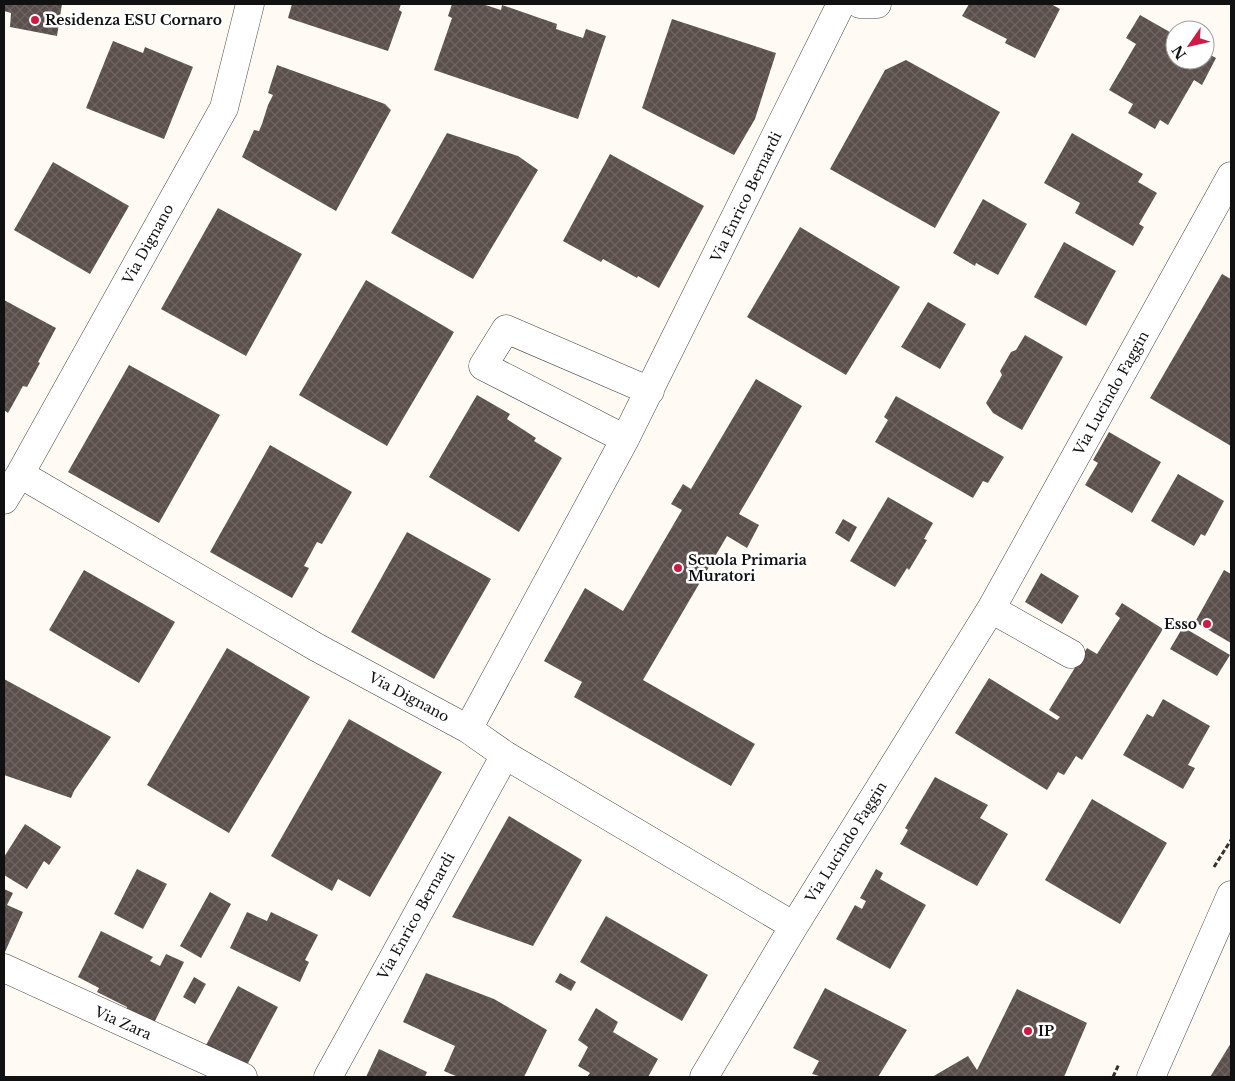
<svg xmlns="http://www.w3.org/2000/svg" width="1235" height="1081" viewBox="0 0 1235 1081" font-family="'Libre Baskerville',serif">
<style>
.building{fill:url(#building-cross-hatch)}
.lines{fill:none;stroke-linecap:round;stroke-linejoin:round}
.minor-casing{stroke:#444;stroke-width:29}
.path{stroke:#333;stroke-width:3;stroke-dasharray:5 2.5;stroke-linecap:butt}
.minor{stroke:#fff;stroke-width:28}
.poi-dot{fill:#cf1a44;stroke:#fff;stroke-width:2}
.labels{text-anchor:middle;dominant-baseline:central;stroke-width:5;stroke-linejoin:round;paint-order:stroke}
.poi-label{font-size:14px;font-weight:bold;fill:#111;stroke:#fff;text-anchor:start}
.street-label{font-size:14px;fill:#111;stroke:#fff}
</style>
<defs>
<pattern id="building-cross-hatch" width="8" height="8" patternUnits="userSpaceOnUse" patternTransform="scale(1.25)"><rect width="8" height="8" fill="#5b4f4c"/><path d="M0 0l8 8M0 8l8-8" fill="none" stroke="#6e6462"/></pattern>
</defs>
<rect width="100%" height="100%" fill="#fffbf4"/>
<path class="building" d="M 4,4 L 62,4 L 57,36 L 10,27 L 11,13 L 4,11 Z
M 292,4 L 401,4 L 399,10 L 402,12 L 388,51 L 288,18 Z
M 452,4 L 482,4 L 501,10 L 502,5 L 557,24 L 556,29 L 583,38 L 586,29 L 606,36 L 578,119 L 434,70 L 452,18 L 448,16 Z
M 969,4 L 1051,4 L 1060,9 L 1035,58 L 1005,43 L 1007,39 L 962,16 Z
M 1140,15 L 1175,35 L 1175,60 L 1205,60 L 1205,52 L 1216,58 L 1202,85 L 1194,80 L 1168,125 L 1160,120 L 1155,129 L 1128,113 L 1133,104 L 1109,90 L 1136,44 L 1126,38 Z
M 672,19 L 776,53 L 755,119 L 734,155 L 642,108 Z
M 113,41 L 143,53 L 145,47 L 193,67 L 164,139 L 86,108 Z
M 906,60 L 1000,112 L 935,228 L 830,169 L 885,70 Z
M 277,65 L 385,104 L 391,110 L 336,211 L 242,157 L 254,130 L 259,131 L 262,124 L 268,105 L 273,95 L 268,93 Z
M 447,133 L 518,156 L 538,170 L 473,279 L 391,233 Z
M 1072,133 L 1143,174 L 1138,182 L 1157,193 L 1139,224 L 1144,227 L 1133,246 L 1075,213 L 1080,203 L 1044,183 Z
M 610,154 L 704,206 L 659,288 L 638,276 L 637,278 L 603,259 L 601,262 L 563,241 Z
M 53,162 L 129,206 L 90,274 L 14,230 Z
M 983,199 L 1027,224 L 998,275 L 976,263 L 975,266 L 953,253 Z
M 218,208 L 302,254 L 246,356 L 161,309 Z
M 800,227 L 900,287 L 846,375 L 747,317 Z
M 1064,242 L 1116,271 L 1086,326 L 1034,297 Z
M 1222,274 L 1231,279 L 1231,446 L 1150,398 Z
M 366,280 L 454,332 L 387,446 L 299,395 Z
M 4,300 L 56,328 L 38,362 L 40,363 L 27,387 L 23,386 L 8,413 L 4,410 Z
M 928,302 L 966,324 L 940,369 L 901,347 Z
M 1025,335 L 1063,357 L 1022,430 L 993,413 L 986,403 L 1002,375 L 1000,371 L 1011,352 L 1016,350 Z
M 129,365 L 220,415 L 159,523 L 68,472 Z
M 756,379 L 802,406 L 739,514 L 759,525 L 747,548 L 727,536 L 643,680 L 755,744 L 731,786 L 574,697 L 582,682 L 544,661 L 585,588 L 623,611 L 682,510 L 671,504 L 683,484 L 691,489 Z
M 477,395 L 510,414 L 507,419 L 536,438 L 534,441 L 562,458 L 519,532 L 429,477 Z
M 896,396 L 1004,457 L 988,483 L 983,481 L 973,498 L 875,442 L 888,420 L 884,417 Z
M 1109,432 L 1161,462 L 1132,513 L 1085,485 L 1098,463 L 1093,460 Z
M 270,445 L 352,492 L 322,544 L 317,542 L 304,566 L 309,568 L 292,598 L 210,552 Z
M 1178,474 L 1224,501 L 1205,536 L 1201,534 L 1194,546 L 1151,521 Z
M 888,497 L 933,523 L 924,539 L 927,540 L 909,570 L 907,568 L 895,587 L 850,561 Z
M 843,519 L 857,527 L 849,542 L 835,533 Z
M 407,532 L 491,579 L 434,679 L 351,632 Z
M 84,570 L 175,622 L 139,683 L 49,630 Z
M 1224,570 L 1231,574 L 1231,643 L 1195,622 Z
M 1041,573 L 1079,596 L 1062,624 L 1025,602 Z
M 1122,603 L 1163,629 L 1082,760 L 1076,756 L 1064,775 L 1058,772 L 1047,790 L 955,733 L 989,678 L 1057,720 L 1060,717 L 1049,710 L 1087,648 L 1097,654 L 1120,618 L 1115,614 Z
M 1183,627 L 1230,655 L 1217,676 L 1170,649 Z
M 227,648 L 310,697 L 229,833 L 147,785 Z
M 4,679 L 111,737 L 74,791 L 71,798 L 4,775 Z
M 1163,699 L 1210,726 L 1188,765 L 1195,768 L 1183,789 L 1123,755 L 1147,714 L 1153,717 Z
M 349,719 L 442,772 L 370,897 L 338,879 L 332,891 L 271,856 Z
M 935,777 L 988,805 L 980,818 L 1008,834 L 977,886 L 900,844 L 908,830 L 905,828 Z
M 1092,799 L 1167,843 L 1120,924 L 1045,880 Z
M 509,816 L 582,860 L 533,946 L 452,917 Z
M 25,824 L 61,847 L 49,865 L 44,861 L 27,889 L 4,875 L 4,857 Z
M 137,869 L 167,884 L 143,929 L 114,914 Z
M 876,869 L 883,873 L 880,879 L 926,905 L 890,969 L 836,939 L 855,905 L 862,909 L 866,901 L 860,898 Z
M 4,889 L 13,893 L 7,905 L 23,912 L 4,954 Z
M 210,892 L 231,904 L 201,958 L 180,946 Z
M 247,912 L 267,921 L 271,912 L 318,935 L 305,960 L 309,962 L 300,982 L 230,948 Z
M 606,916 L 708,975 L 682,1021 L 580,962 Z
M 101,931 L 153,957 L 150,961 L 160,966 L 166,954 L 184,962 L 153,1025 L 126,1011 L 127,1007 L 97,992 L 99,988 L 78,977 Z
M 426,973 L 494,999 L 547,1030 L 524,1077 L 458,1077 L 444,1071 L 455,1046 L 403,1022 Z
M 560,973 L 576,982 L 571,991 L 555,982 Z
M 194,977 L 206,984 L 195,1004 L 183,997 Z
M 238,986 L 278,1007 L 246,1067 L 206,1045 Z
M 825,988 L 907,1030 L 878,1077 L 823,1077 L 812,1074 L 819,1061 L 793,1048 Z
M 1017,989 L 1087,1023 L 1064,1077 L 932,1077 L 968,1056 L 977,1070 Z
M 596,1008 L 618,1022 L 613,1032 L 658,1059 L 648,1077 L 587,1077 L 590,1073 L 578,1066 L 588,1047 L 578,1040 Z
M 1231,1043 L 1231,1077 L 1210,1077 Z
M 379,1049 L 427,1072 L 425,1077 L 366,1077 Z"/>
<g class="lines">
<defs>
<path id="minor" d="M 860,4 L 877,4
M 625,439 L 483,366 L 506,329 L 650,391
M 20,474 L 316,647 L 468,729 L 505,755 L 794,926
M 4,500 L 20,474 L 224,108 L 250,4
M 991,609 L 1071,654
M 468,729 L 625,439 L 841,4
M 4,968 L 243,1077
M 328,1077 L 505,755
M 704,1077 L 794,926 L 991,609 L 1231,176
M 1151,1077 L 1231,895"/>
</defs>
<use href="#minor" class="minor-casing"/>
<path class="path" d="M 1214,867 L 1231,840
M 1113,1077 L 1119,1064"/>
<use href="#minor" class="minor"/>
</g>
<g class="poi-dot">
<circle cx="35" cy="20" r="5"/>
<circle cx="678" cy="568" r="5"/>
<circle cx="1207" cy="624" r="5"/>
<circle cx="1028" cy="1031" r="5"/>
</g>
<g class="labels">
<g class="poi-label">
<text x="45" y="20">Residenza ESU Cornaro</text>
<text x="688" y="560">Scuola Primaria<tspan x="688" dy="16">Muratori</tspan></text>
<text x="1197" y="624" text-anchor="end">Esso</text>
<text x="1038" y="1031">IP</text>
</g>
<g class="street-label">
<text transform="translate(746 197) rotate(-64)">Via Enrico Bernardi</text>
<text transform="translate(148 244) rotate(-61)">Via Dignano</text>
<text transform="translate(1111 393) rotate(-61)">Via Lucindo Faggin</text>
<text transform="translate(409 697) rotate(28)">Via Dignano</text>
<text transform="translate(846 842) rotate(-58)">Via Lucindo Faggin</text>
<text transform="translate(416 916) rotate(-61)">Via Enrico Bernardi</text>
<text transform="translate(123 1023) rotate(24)">Via Zara</text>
</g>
</g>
<rect width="1235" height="1081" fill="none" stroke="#111111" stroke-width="10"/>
<g transform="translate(1190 45) rotate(236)"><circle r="24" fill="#ffffff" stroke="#a0a0a0"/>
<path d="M0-4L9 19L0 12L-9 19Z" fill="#cf1a44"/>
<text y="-8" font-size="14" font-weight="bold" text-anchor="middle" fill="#111111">N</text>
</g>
</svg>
